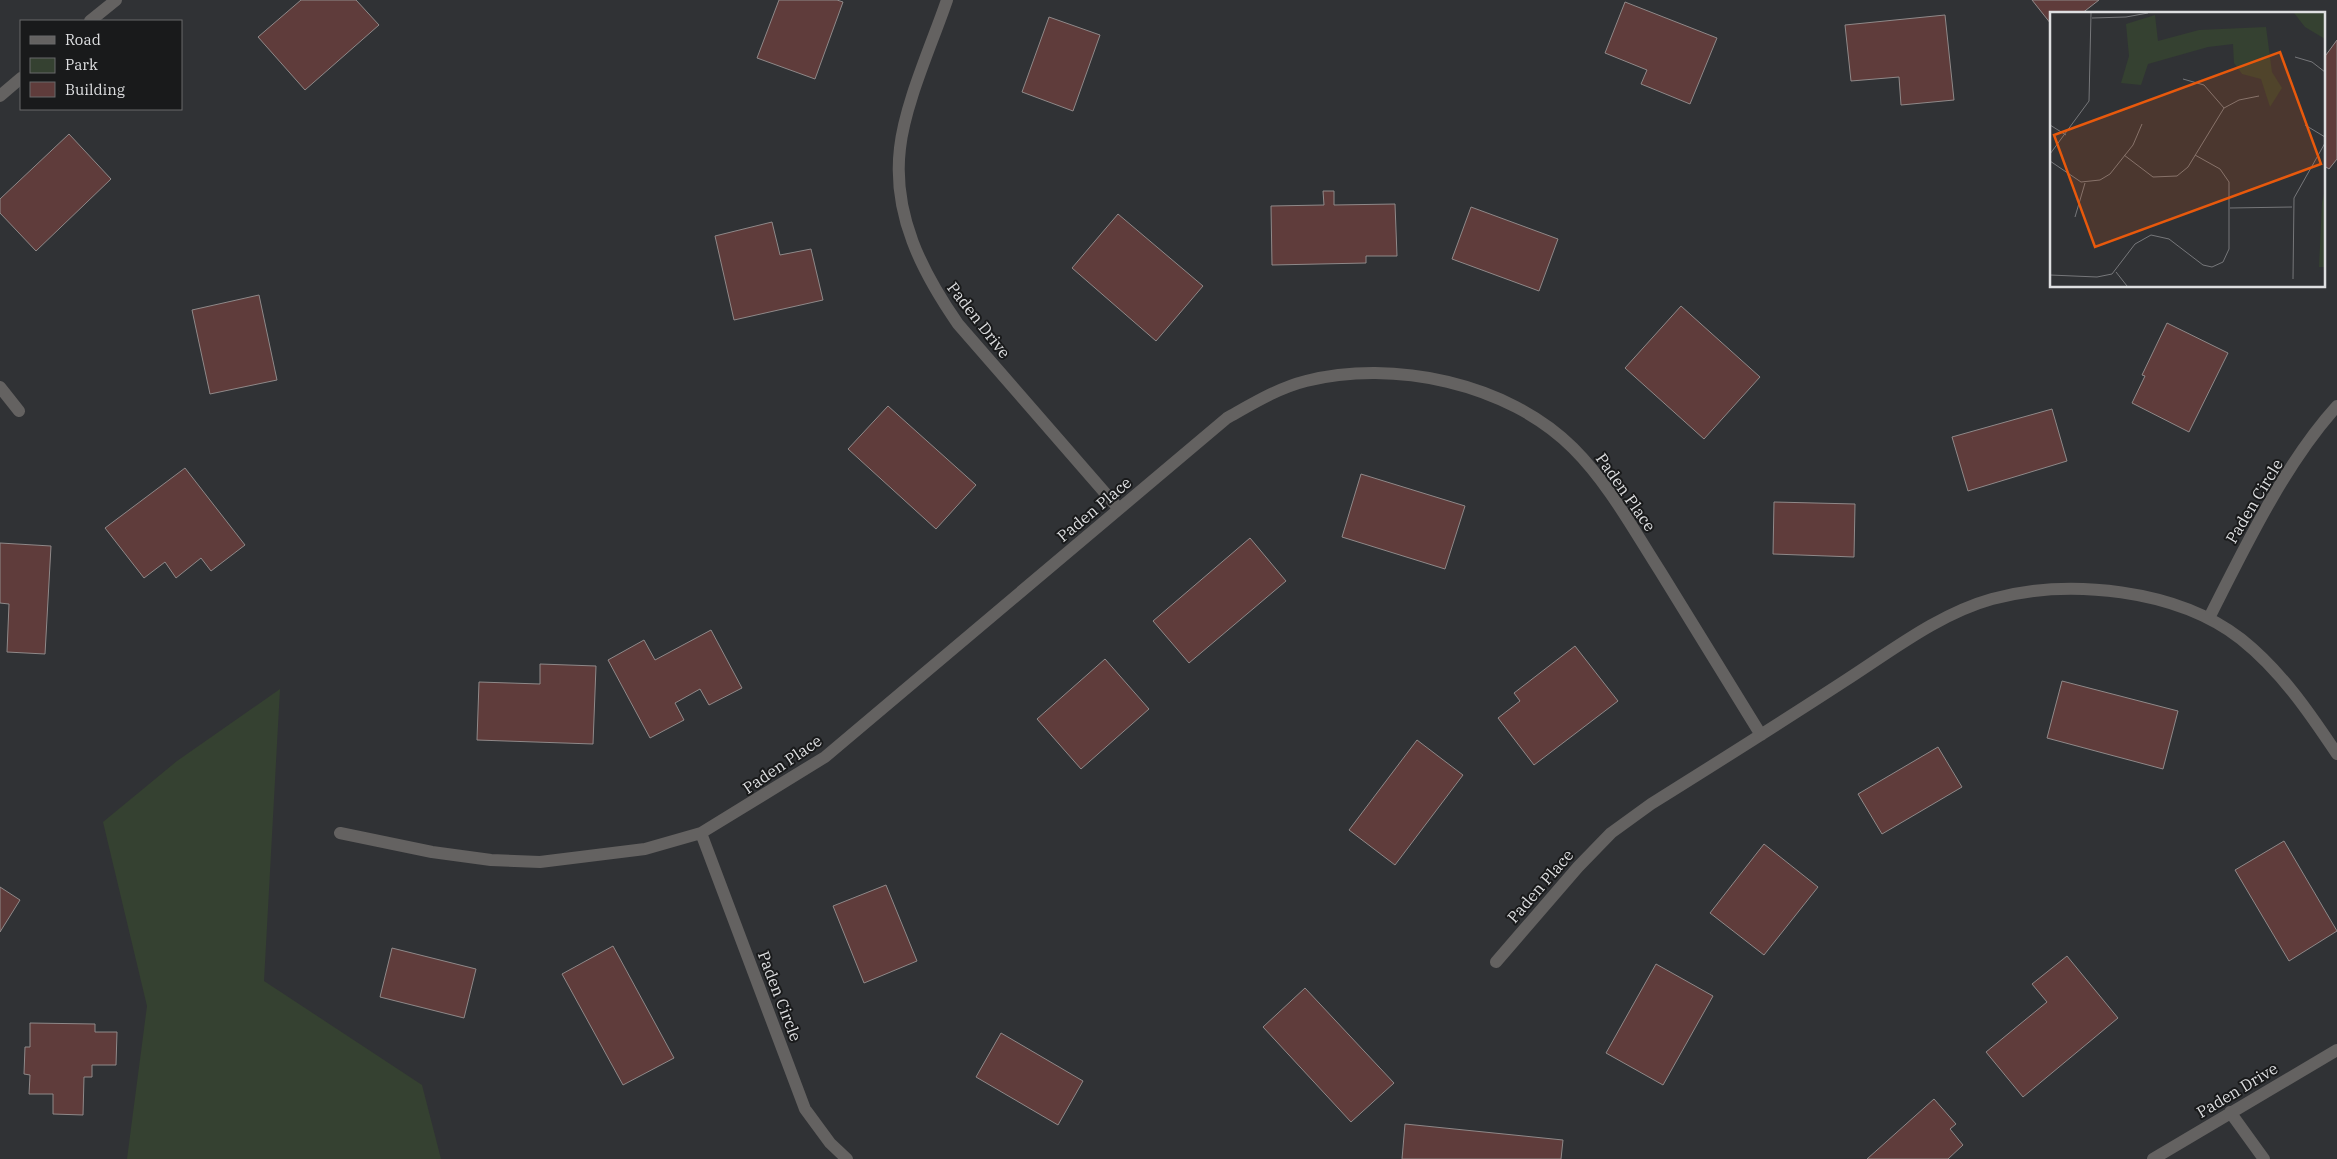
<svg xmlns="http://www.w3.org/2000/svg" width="2337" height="1159" viewBox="0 0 2337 1159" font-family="'IBM Plex Serif',serif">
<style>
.green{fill:#354131}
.building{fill:#5f3c3b;stroke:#8f8989}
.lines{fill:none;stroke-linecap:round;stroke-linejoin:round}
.street{stroke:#646261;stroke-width:12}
.labels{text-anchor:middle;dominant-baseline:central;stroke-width:4;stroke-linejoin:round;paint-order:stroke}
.street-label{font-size:16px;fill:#dedfe1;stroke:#191a1b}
.inset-road{fill:none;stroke:#76777a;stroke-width:1}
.view{fill:#e8590c;fill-opacity:0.15;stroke:#e8590c;stroke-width:2.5}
.inset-edge{fill:none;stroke:#dedfe1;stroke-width:2.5}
</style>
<rect width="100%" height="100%" fill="#303235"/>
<path class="green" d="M 280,689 L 264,981 L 422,1085 L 441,1159 L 127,1159 L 147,1006 L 103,822 L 177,761 Z"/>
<path class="building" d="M 301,0 L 356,0 L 379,25 L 305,90 L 258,37 Z
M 779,0 L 837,0 L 843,2 L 815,79 L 757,58 Z
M 2032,0 L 2099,0 L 2081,14 L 2051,14 L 2051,24 Z
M 1625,2 L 1717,38 L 1690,104 L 1641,84 L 1647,70 L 1605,53 Z
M 1945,15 L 1954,100 L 1901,105 L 1899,77 L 1851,81 L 1845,25 Z
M 1049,17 L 1100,35 L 1073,111 L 1022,92 Z
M 2337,40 L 2337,159 L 2329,169 L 2323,165 L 2323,59 Z
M 69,134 L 111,179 L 36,251 L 0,213 L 0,199 Z
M 1323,191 L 1334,191 L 1334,205 L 1395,204 L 1397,256 L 1366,256 L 1366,263 L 1272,265 L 1271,206 L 1324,205 Z
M 1471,207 L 1558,239 L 1539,291 L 1452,259 Z
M 1118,214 L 1203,286 L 1156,341 L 1072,268 Z
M 772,222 L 780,255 L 811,249 L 823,300 L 734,320 L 715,236 Z
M 259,295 L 277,380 L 210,394 L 192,310 Z
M 1681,306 L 1760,377 L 1704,439 L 1625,368 Z
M 2167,323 L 2228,353 L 2189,432 L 2132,403 L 2145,376 L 2142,375 Z
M 888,406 L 976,485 L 936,529 L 848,449 Z
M 2052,409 L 2067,461 L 1968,491 L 1952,437 Z
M 185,468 L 245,545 L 211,571 L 201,558 L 176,578 L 165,562 L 144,578 L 105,528 Z
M 1361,474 L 1465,506 L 1445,569 L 1342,537 Z
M 1774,502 L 1855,504 L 1854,557 L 1773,554 Z
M 1250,538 L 1286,581 L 1189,663 L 1153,621 Z
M 0,543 L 51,546 L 45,654 L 7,652 L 9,604 L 0,603 Z
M 711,630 L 742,688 L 709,705 L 700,689 L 675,703 L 684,720 L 650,738 L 608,660 L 644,640 L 655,660 Z
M 1575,646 L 1618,701 L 1534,765 L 1498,718 L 1520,701 L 1514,693 Z
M 1105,659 L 1149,709 L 1081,769 L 1037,719 Z
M 540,664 L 596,666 L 593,744 L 477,740 L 479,682 L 540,684 Z
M 2062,681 L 2178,711 L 2163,769 L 2047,738 Z
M 1417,740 L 1463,775 L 1395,865 L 1349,830 Z
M 1938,747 L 1962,787 L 1882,834 L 1858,794 Z
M 2284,841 L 2337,931 L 2289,961 L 2235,870 Z
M 1764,844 L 1818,887 L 1764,955 L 1710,913 Z
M 886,885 L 917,961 L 864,983 L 833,906 Z
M 0,887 L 20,900 L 0,932 Z
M 613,946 L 674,1058 L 623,1085 L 562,974 Z
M 392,948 L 476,969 L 464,1018 L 380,997 Z
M 2067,956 L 2118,1018 L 2023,1097 L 1986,1052 L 2047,1002 L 2032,984 Z
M 1656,964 L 1713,996 L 1663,1085 L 1606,1053 Z
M 1305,988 L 1394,1083 L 1351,1122 L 1263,1027 Z
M 30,1023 L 95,1024 L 95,1032 L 117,1032 L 116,1065 L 92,1065 L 92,1077 L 84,1077 L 83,1115 L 53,1114 L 53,1094 L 29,1094 L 30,1075 L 24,1074 L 25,1047 L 30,1047 Z
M 1001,1033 L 1083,1081 L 1058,1125 L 976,1077 Z
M 1934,1099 L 1956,1124 L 1950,1129 L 1963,1145 L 1948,1159 L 1867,1159 Z
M 1405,1124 L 1563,1140 L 1561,1159 L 1402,1159 Z"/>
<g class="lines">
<path class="street" d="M 947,0 C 932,44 905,103 900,148 C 892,214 922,272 958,324 L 1119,509
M 90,21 L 116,0
M 0,96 L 21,78
M 0,387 L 19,411
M 2209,618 C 2244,549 2285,463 2337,406
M 340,833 L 432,852 L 491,860 L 540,862 L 645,849 L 701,833 L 825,757 L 1227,418 C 1252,404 1278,388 1306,381 C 1393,359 1508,383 1573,448 C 1609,484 1633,529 1660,571 C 1694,626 1727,680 1761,735
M 701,833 L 805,1109 L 830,1143 L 847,1159
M 1496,962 L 1578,867 L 1611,833 L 1651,804 C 1715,764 1780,723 1843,682 C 1890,652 1938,614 1992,599 C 2069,578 2177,589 2241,639 C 2281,671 2309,712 2337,754
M 2230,1112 L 2264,1159
M 2153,1159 L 2337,1050"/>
</g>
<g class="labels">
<g class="street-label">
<text transform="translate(979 320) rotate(52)">Paden Drive</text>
<text transform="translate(1626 492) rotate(55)">Paden Place</text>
<text transform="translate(2254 501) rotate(-59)">Paden Circle</text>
<text transform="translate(1094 509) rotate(-40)">Paden Place</text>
<text transform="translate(782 764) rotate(-34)">Paden Place</text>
<text transform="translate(1540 886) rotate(-49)">Paden Place</text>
<text transform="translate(780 996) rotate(69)">Paden Circle</text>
<text transform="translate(2237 1090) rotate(-31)">Paden Drive</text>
</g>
</g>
<g transform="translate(2050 12)">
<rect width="275" height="275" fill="#303235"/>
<path d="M 244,1 L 275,1 L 275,27 L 255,15 ZM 105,3 L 108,29 L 149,18 L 216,15 L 222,60 L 232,76 L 220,95 L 211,67 L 192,62 L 184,51 L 183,32 L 158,35 L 98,52 L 91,73 L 71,71 L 79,44 L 76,12 ZM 275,177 L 275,255 L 269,255 L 272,191 Z" fill="#354131"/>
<path class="inset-road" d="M 42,6 L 76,5 L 98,1M 245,45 L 262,50 L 275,60M 133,67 L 154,73 L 174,96M 0,113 L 16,123M 255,113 L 275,125M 0,142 L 39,89 L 41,1M 74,143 L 103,165 L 127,164 L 138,155 L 174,96 L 189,88 L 209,84M 0,149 L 31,170 L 50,168 L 60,162 L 83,133 L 92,112M 180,196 L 242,195M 25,205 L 35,171M 66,260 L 77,274M 0,263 L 47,265 L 62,262 L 85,232 L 101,223 L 119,227 L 153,253 L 162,255 L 173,250 L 179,237 L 179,170 L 170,157 L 145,143M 243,267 L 244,186 L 275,131"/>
<path class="view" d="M 230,40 L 271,152 L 45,235 L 4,123 Z"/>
<rect width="275" height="275" class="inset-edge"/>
</g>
<rect x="20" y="20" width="162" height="90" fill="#191a1b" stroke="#68696a"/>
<rect x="30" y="36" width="25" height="8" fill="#646261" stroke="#68696a"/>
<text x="65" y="45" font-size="15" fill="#dedfe1">Road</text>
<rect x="30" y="58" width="25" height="15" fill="#354131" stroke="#68696a"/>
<text x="65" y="70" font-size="15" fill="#dedfe1">Park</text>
<rect x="30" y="82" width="25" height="15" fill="#5f3c3b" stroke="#68696a"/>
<text x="65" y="95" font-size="15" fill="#dedfe1">Building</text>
</svg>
